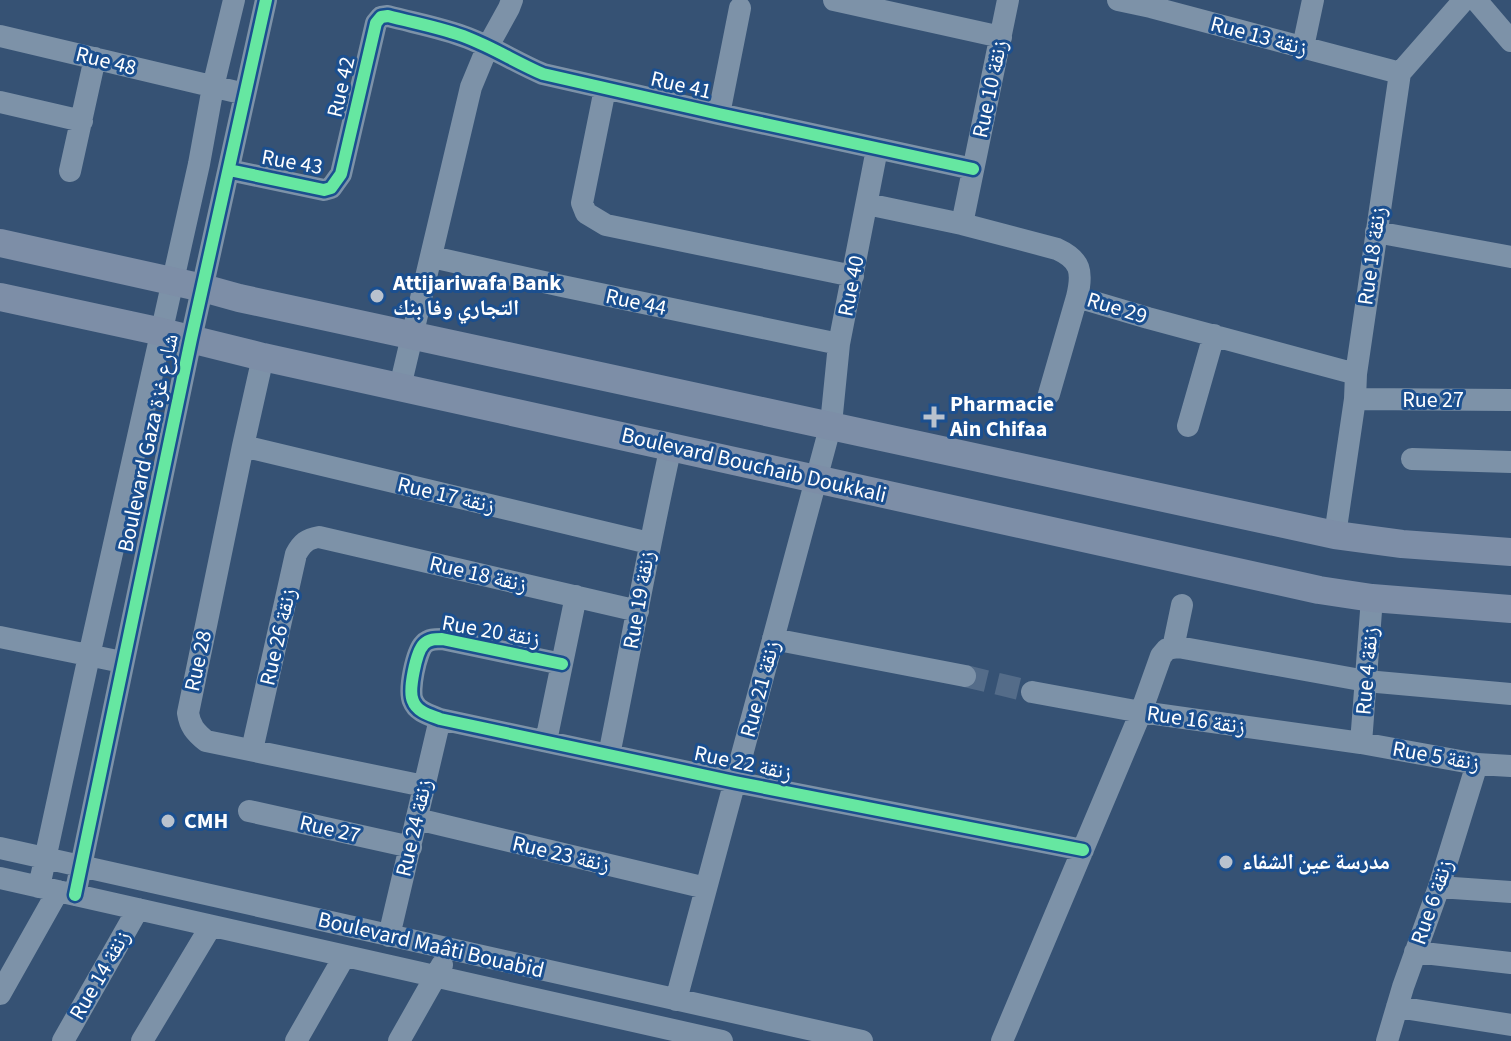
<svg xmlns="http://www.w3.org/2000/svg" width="1511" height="1041" viewBox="0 0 1511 1041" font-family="'Source Sans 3','Noto Naskh Arabic',sans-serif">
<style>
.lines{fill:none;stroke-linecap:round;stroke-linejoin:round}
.minor-tunnel{stroke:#546c89;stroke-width:22;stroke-dasharray:22 11;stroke-linecap:butt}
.minor{stroke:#7d92a8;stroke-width:22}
.major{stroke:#7d8ea7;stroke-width:28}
.cycleway-casing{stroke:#1b4f8f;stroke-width:17}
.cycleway{stroke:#66e7a1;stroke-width:12}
.poi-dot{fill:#b9c2ce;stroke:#1b4f8f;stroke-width:3}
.labels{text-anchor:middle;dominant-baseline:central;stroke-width:6;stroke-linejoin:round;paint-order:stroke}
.street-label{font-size:22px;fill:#fff;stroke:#1b4f8f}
.poi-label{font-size:22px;font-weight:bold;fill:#fff;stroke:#1b4f8f;text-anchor:start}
</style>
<rect width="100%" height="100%" fill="#365274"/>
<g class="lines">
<path class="minor-tunnel" d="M 965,676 L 1032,692"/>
<path class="minor" d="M 834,0 L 1001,37
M 1118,0 L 1151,7 L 1400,73
M 1476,0 L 1511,41
M 0,36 L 245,94
M 1303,47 L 1313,0
M 605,89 L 582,203 L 586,213 L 606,225 L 853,276
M 0,102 L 82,121
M 719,114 L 740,8
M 229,170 L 324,190 L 331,188 L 341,174 L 376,23 L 381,17 L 388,16 C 414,23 443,28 468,38 C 494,48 517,63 543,74 L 719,114 L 973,169
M 70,171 L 95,58
M 867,204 L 962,224 L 1057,249 C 1081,260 1083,272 1077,297 L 1148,318 L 1356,374
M 962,224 L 1008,0
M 1376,232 L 1511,257
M 432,257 L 562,286 L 839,344
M 263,357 L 243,446 L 188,713 C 190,726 195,732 206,741 L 424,786
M 400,387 L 471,87 L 488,46 L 509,8 L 512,0
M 1049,394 L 1077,297
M 1355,399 L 1511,400
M 1188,426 L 1214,335
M 243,446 L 649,543
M 1412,459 L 1511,462
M 1335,535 L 1355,399 L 1356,374 L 1400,73 L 1464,0
M 0,637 L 122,662
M 773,639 L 965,676
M 1173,648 L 1182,605
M 562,664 L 442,639 C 435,639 429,639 424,644 C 416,652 408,691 413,701 C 417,712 430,715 440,719 L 735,782 L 1083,850
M 1032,692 L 1141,712 L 1361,743 L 1477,764 L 1511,766
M 546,741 L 576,596
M 1361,743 L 1372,598
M 252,750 L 296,554 C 302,543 307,539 319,537 L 638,611
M 609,755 C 630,652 648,549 671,446
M 249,811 L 411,847
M 417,819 L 706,888
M 0,848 L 862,1041
M 0,878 L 722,1041
M 39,887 L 89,656 L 199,164 L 213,87 L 234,0
M 1439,887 L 1511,892
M 75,895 L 191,339 L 266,0
M 389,936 L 440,719
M 1415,952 L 1511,963
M 0,994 L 58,891
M 676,1000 L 831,424 L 839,344 L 877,149
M 1397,1007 L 1511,1025
M 63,1041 L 138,909
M 142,1041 L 211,926
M 296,1041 L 344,957
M 399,1041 L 442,965
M 1002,1041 L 1141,712 L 1161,656 L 1167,649 L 1178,647 L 1366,681 L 1511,694
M 1387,1041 L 1403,987 L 1439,887 L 1477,764"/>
<path class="major" d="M 0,243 L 203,288 L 239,298 L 1335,535 L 1402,544 L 1511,552
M 0,297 L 162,332 L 263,357 L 1319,590 L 1372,598 L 1511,609"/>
<defs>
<path id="cycleway" d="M 229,170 L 324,190 L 331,188 L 341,174 L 376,23 L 381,17 L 388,16 C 414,23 443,28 468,38 C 494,48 517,63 543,74 L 719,114 L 973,169
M 562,664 L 442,639 C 435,639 429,639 424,644 C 416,652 408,691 413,701 C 417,712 430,715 440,719 L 735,782 L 1083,850
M 75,895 L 191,339 L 266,0"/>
</defs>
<use href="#cycleway" class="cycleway-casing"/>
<use href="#cycleway" class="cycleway"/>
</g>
<g class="poi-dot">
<circle cx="377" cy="296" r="8"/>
<path d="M930 405h8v8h8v8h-8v8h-8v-8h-8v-8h8z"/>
<circle cx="168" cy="821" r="8"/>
<circle cx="1226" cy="862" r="8"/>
</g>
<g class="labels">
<g class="street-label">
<text transform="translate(1259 36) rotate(15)">Rue 13 زنقة</text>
<text transform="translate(106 61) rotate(14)">Rue 48</text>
<text transform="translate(681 85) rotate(13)">Rue 41</text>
<text transform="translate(341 87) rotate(-77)">Rue 42</text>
<text transform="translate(990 89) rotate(-78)">Rue 10 زنقة</text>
<text transform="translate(292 162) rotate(10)">Rue 43</text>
<text transform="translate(1372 256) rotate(-82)">Rue 18 زنقة</text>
<text transform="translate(851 286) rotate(-79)">Rue 40</text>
<text transform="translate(636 302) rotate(12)">Rue 44</text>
<text transform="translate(1117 308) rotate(17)">Rue 29</text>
<text x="1433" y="400">Rue 27</text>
<text transform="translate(148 443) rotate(-78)">Boulevard Gaza شارع غزة</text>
<text transform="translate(754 465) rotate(13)">Boulevard Bouchaib Doukkali</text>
<text transform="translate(446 495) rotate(13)">Rue 17 زنقة</text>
<text transform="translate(478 574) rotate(13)">Rue 18 زنقة</text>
<text transform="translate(639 600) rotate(-80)">Rue 19 زنقة</text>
<text transform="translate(491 631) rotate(10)">Rue 20 زنقة</text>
<text transform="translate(278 637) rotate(-77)">Rue 26 زنقة</text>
<text transform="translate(198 661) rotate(-78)">Rue 28</text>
<text transform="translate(1367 671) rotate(-85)">Rue 4 زنقة</text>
<text transform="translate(760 689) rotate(-75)">Rue 21 زنقة</text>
<text transform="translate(1196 720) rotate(8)">Rue 16 زنقة</text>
<text transform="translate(1436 756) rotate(10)">Rue 5 زنقة</text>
<text transform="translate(743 763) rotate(12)">Rue 22 زنقة</text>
<text transform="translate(414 828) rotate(-77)">Rue 24 زنقة</text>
<text transform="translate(330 829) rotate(13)">Rue 27</text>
<text transform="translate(561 854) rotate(13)">Rue 23 زنقة</text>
<text transform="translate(1432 902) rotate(-71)">Rue 6 زنقة</text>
<text transform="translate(431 945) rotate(13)">Boulevard Maâti Bouabid</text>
<text transform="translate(100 975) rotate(-60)">Rue 14 زنقة</text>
</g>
<g class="poi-label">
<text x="393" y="283">Attijariwafa Bank<tspan x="393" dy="25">التجاري وفا بنك</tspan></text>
<text x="950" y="404">Pharmacie<tspan x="950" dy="25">Ain Chifaa</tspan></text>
<text x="184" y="821">CMH</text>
<text x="1242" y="862">مدرسة عين الشفاء</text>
</g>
</g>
</svg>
